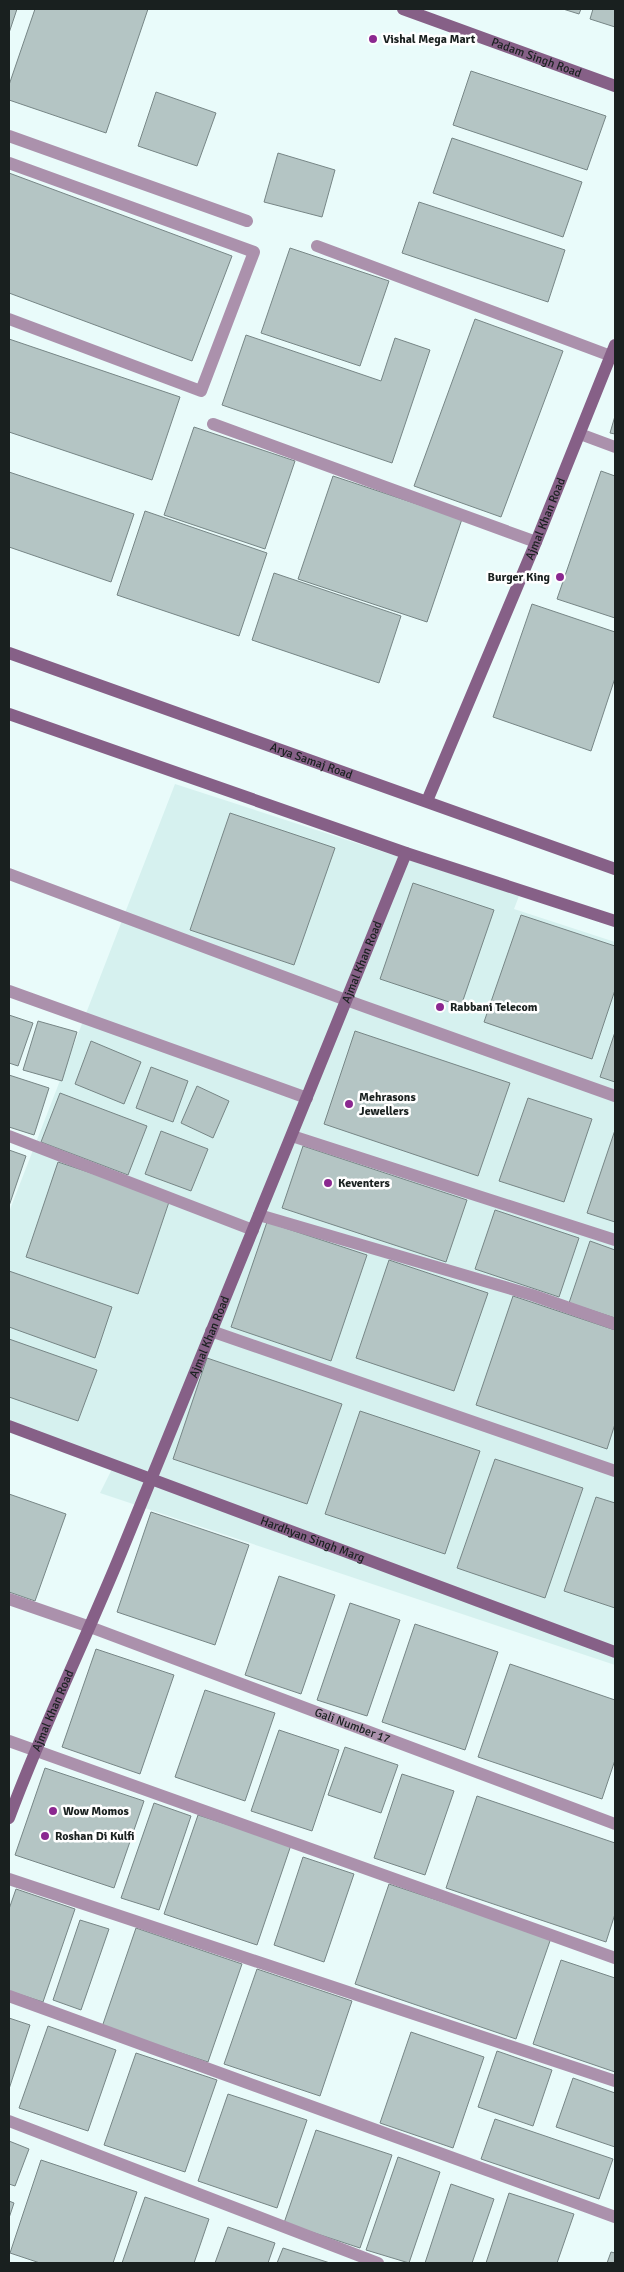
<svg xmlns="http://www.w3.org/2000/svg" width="624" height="2272" viewBox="0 0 624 2272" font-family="Signika,sans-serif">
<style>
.built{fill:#d6f1ef}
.building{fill:#b4c5c4;stroke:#778686}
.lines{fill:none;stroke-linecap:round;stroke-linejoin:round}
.lane{stroke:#ab91ac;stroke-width:12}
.street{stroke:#ab91ac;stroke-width:12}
.secondary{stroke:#866087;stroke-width:12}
.poi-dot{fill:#8b2890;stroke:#fff;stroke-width:2}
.labels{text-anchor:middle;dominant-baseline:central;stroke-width:5;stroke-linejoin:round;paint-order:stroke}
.poi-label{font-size:12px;font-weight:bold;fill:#19201f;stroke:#fff;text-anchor:start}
.street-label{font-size:12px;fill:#19201f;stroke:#fff}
</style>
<rect width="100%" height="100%" fill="#e9fbfa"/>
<path class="built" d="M 175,784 L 519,896 L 514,909 L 615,942 L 615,1665 L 100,1493 L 112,1469 L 9,1432 L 9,1212 Z"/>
<path class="building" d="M 9,9 L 17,9 L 9,33 Z
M 35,9 L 148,9 L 106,133 L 9,100 L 9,85 Z
M 563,9 L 581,9 L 579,14 Z
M 593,9 L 615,9 L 615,27 L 590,19 Z
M 471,71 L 606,116 L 587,170 L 453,125 Z
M 156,92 L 216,113 L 197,166 L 138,146 Z
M 452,138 L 582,182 L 563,237 L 433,193 Z
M 278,153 L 335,170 L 322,217 L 264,202 Z
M 9,173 L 232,256 L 192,361 L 9,293 Z
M 419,202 L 565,250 L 548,302 L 402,253 Z
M 290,248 L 389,281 L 360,366 L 261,333 Z
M 475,319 L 563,351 L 501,517 L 414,486 Z
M 246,335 L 381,381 L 395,338 L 430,350 L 392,463 L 222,405 Z
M 9,339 L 180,397 L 152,480 L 9,432 Z
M 615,416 L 615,434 L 610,433 Z
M 194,427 L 295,461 L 265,549 L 164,515 Z
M 601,471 L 615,476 L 615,618 L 557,599 Z
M 9,472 L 134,514 L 111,582 L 9,547 Z
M 333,476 L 462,519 L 427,622 L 298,579 Z
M 145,511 L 267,553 L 239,636 L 117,595 Z
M 274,573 L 401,616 L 379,683 L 252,640 Z
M 532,604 L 615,632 L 615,678 L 591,751 L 493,717 Z
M 230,813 L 335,848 L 294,965 L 190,930 Z
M 413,883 L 494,910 L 461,1006 L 380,979 Z
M 521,915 L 615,946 L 615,990 L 592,1059 L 484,1022 Z
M 9,1015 L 33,1023 L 18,1066 L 9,1063 Z
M 38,1021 L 77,1032 L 62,1081 L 23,1070 Z
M 355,1031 L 510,1083 L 478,1176 L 324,1124 Z
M 615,1032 L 615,1082 L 600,1077 Z
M 91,1041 L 141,1062 L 124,1104 L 75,1084 Z
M 151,1067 L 188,1081 L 173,1122 L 136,1108 Z
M 9,1075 L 49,1088 L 34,1135 L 9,1127 Z
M 197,1086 L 229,1101 L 213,1138 L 181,1123 Z
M 60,1093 L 147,1126 L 128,1175 L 41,1142 Z
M 528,1098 L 592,1119 L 564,1202 L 499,1181 Z
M 615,1130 L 615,1222 L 587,1213 Z
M 161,1131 L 208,1149 L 191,1191 L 145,1174 Z
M 303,1146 L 467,1200 L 446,1262 L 282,1208 Z
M 9,1150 L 26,1156 L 9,1206 Z
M 58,1162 L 170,1199 L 138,1294 L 26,1257 Z
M 495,1210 L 579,1238 L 559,1297 L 475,1269 Z
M 267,1222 L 367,1255 L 331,1361 L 231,1327 Z
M 590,1241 L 615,1250 L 615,1318 L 569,1303 Z
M 389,1260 L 488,1293 L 454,1391 L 356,1358 Z
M 9,1271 L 112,1307 L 95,1358 L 9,1327 Z
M 513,1296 L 615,1330 L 615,1424 L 607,1449 L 476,1405 Z
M 9,1339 L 97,1370 L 78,1421 L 9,1397 Z
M 207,1358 L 342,1404 L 307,1504 L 173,1459 Z
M 360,1411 L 480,1451 L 445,1554 L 325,1514 Z
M 495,1459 L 583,1488 L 545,1598 L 457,1568 Z
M 9,1494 L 66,1514 L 35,1601 L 9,1592 Z
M 596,1497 L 615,1503 L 615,1608 L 564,1591 Z
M 151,1512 L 249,1545 L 215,1645 L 117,1612 Z
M 279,1576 L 335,1595 L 301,1694 L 245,1675 Z
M 350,1603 L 400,1620 L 367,1716 L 317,1700 Z
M 415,1624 L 498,1652 L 465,1750 L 382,1722 Z
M 96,1649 L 174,1675 L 140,1774 L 62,1747 Z
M 510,1664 L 615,1700 L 615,1760 L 602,1799 L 478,1757 Z
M 205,1690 L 275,1713 L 245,1801 L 175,1777 Z
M 279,1730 L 339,1750 L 312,1831 L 251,1811 Z
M 345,1747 L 398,1765 L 381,1813 L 328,1795 Z
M 45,1768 L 144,1801 L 114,1888 L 15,1855 Z
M 402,1774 L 454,1791 L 425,1875 L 374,1858 Z
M 477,1796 L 615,1843 L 615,1914 L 606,1942 L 446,1888 Z
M 154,1803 L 191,1816 L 159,1910 L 121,1898 Z
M 198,1815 L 291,1845 L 257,1945 L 164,1914 Z
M 303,1857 L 354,1874 L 324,1962 L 274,1945 Z
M 389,1884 L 551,1938 L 516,2039 L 355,1984 Z
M 16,1889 L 75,1909 L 43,2002 L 9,1991 L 9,1909 Z
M 80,1920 L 109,1929 L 81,2010 L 53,2000 Z
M 136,1928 L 242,1964 L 208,2062 L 102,2027 Z
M 561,1960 L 615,1978 L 615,2072 L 533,2044 Z
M 257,1969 L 352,2001 L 320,2096 L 224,2064 Z
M 9,2018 L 30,2025 L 9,2089 Z
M 48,2026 L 116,2050 L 88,2131 L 19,2108 Z
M 411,2032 L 484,2057 L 453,2148 L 380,2123 Z
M 497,2051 L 552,2070 L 533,2126 L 478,2107 Z
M 136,2053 L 217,2080 L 185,2172 L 104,2145 Z
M 573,2078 L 615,2093 L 615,2147 L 556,2127 Z
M 228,2094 L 307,2120 L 277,2208 L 198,2181 Z
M 495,2119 L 613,2159 L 599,2199 L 481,2159 Z
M 316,2130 L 392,2155 L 360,2248 L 284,2223 Z
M 9,2141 L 29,2149 L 15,2186 L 9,2184 Z
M 398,2157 L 440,2172 L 409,2263 L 366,2250 Z
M 41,2160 L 137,2192 L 113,2263 L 40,2263 L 10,2253 Z
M 451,2184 L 494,2199 L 472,2263 L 425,2263 Z
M 509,2193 L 574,2214 L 557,2263 L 486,2263 Z
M 145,2197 L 209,2219 L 194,2263 L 122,2263 Z
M 9,2201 L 14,2203 L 9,2218 Z
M 228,2227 L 275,2243 L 268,2263 L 215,2263 Z
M 283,2248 L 330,2263 L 277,2263 Z
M 611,2252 L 615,2253 L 615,2263 L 607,2263 Z"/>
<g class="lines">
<path class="lane" d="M 9,163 L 254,252 L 201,391 L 9,319"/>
<g class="street">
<path d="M 9,136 L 247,221"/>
<path d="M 317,246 L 611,356"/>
<path d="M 213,424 L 536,542"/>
<path d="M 580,434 L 615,447"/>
<path d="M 9,874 L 346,1000 L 615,1096"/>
<path d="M 9,991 L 307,1098"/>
<path d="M 9,1136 L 253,1230"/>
<path d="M 292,1136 L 615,1240"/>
<path d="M 259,1215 L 532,1295 L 615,1324"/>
<path d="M 211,1331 L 615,1471"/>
<path id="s1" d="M 9,1599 L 90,1627 L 615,1824"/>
<path d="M 9,1741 L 615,1958"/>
<path d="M 9,1879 L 615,2081"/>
<path d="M 9,1996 L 615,2217"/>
<path d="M 9,2121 L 378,2263"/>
</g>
<g class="secondary">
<path id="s2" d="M 403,9 L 615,86"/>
<path id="s3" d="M 9,653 L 615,869"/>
<path d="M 9,714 L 406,853 L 615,921"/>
<path id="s4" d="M 427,801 L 536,542 L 615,345"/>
<path id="s5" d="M 9,1426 L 615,1652"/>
<path id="s6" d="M 9,1818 C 43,1726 86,1639 123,1548 C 218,1316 312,1085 406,853"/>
</g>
</g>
<g class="poi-dot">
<circle cx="373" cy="39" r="5"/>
<circle cx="560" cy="577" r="5"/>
<circle cx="440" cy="1007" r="5"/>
<circle cx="349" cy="1104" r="5"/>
<circle cx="328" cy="1183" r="5"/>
<circle cx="53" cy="1811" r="5"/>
<circle cx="45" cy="1836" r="5"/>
</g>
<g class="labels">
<g class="poi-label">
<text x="383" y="39">Vishal Mega Mart</text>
<text x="550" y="577" text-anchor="end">Burger King</text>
<text x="450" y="1007">Rabbani Telecom</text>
<text x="359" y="1097">Mehrasons<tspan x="359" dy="14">Jewellers</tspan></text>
<text x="338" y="1183">Keventers</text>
<text x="63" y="1811">Wow Momos</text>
<text x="55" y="1836">Roshan Di Kulfi</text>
</g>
<g class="street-label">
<text stroke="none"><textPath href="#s2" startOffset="142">Padam Singh Road</textPath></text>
<text stroke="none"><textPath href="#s4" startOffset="306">Ajmal Khan Road</textPath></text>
<text stroke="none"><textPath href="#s3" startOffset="321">Arya Samaj Road</textPath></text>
<text stroke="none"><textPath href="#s6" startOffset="926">Ajmal Khan Road</textPath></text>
<text stroke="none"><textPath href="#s6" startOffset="521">Ajmal Khan Road</textPath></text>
<text stroke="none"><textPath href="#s5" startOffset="324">Hardhyan Singh Marg</textPath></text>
<text stroke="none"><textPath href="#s6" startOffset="116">Ajmal Khan Road</textPath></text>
<text stroke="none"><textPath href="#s1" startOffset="366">Gali Number 17</textPath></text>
</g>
</g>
<rect width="624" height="2272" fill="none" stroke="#19201f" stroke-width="20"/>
</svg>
